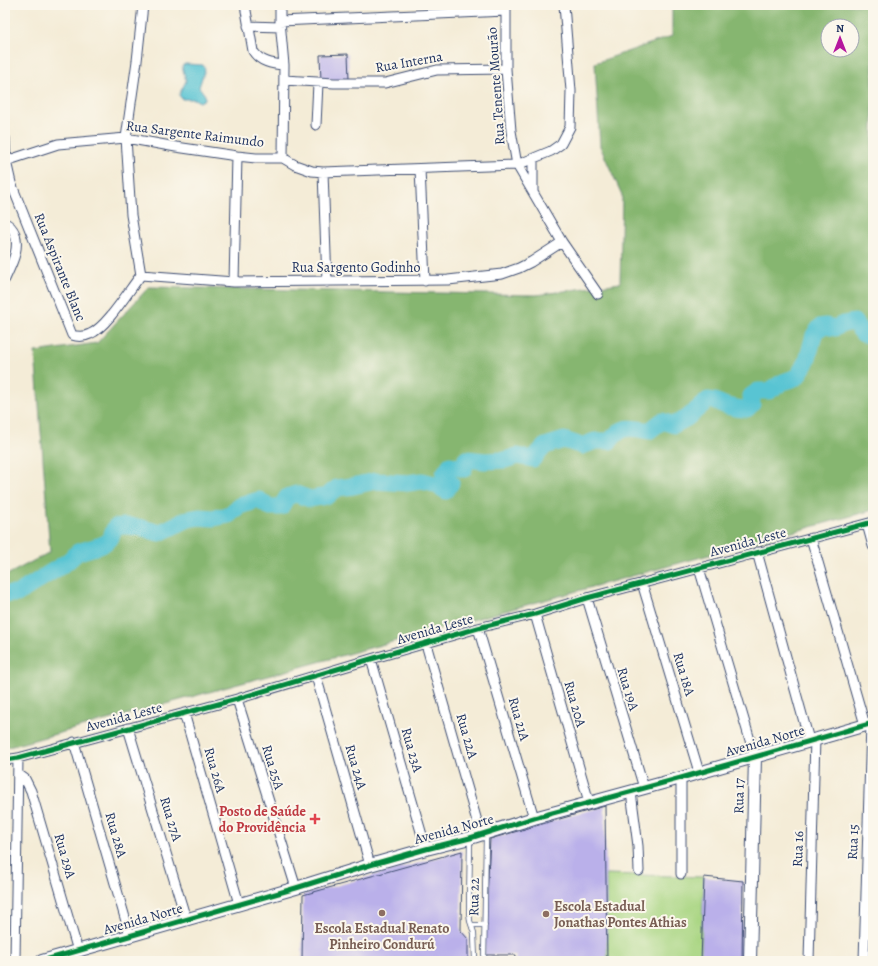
<svg xmlns="http://www.w3.org/2000/svg" width="878" height="966" viewBox="0 0 878 966" font-family="Alegreya,serif">
<style>
.green{fill:#a9d582;stroke:#628270}
.forest{fill:#86b670;stroke:#507267;fill-rule:evenodd}
.water{fill:#59c4d3;stroke:#3a7a98}
.lines{fill:none;stroke-linecap:round;stroke-linejoin:round}
.river{stroke:#59c4d3;stroke-width:17}
.building{fill:#bab0ea}
.service-casing{stroke:#3c4b70;stroke-width:6}
.minor-casing{stroke:#3c4b70;stroke-width:11}
.tertiary-casing{stroke:#3c4b70;stroke-width:14}
.service{stroke:#fff;stroke-width:4.5}
.minor{stroke:#fff;stroke-width:9}
.tertiary{stroke:#fff;stroke-width:12}
.cycleway-casing{stroke:#fbf7ec;stroke-width:8}
.cycleway{stroke:#00873e;stroke-width:5}
.health-dot{fill:#e0444e;stroke:#fbf7ec;stroke-width:1.5}
.education-dot{fill:#8d6e63;stroke:#fbf7ec;stroke-width:1.5}
.labels{text-anchor:middle;dominant-baseline:central;stroke-width:4;stroke-linejoin:round;paint-order:stroke}
.street-label{font-size:14px;fill:#1b2f5e;stroke:#fbf7ec}
.health-label{font-size:14px;font-weight:bold;fill:#be3a42;stroke:#fbf7ec;text-anchor:end}
.education-label{font-size:14px;font-weight:bold;fill:#785e54;stroke:#fbf7ec;text-anchor:start}
</style>
<rect width="100%" height="100%" fill="#fbf7ec"/>
<filter id="ink" filterUnits="userSpaceOnUse"><feTurbulence type="fractalNoise" baseFrequency=".025" numOctaves="2"/><feDisplacementMap in="SourceGraphic" scale="8" xChannelSelector="R" yChannelSelector="G"/><feConvolveMatrix kernelMatrix="1 2 1 2 8 2 1 2 1" color-interpolation-filters="sRGB"/></filter>
<filter id="wash" filterUnits="userSpaceOnUse"><feTurbulence type="fractalNoise" baseFrequency=".012" numOctaves="4" result="noise"/><feDisplacementMap in="SourceGraphic" scale="16" xChannelSelector="R" yChannelSelector="G"/><feGaussianBlur stdDeviation="0.9" result="paint"/><feColorMatrix in="noise" values="0 0 0 0 0 0 0 0 0 0 0 0 0 0 0 0 0 1.4 0 .05"/><feComposite in="paint" operator="in"/></filter>
<g filter="url(#wash)">
<rect width="100%" height="100%" fill="#f4ecd7"/>
<path class="green" d="M 606,874 L 704,877 L 701,961 L 607,961 Z"/>
<path class="forest" d="M 672,5 L 873,5 L 873,510 L 5,748 L 5,576 L 50,552 L 35,352 L 97,343 L 149,287 L 536,295 L 620,283 L 622,195 L 600,146 L 595,63 L 672,36 ZM 828,26 L 852,26 L 852,50 L 828,50 Z"/>
<path class="water" d="M 185,64 L 203,65 L 205,69 L 199,87 L 205,95 L 205,99 L 200,102 L 194,99 L 182,99 L 179,95 L 186,81 L 182,66 Z"/>
<g class="lines">
<path class="river" d="M 5,594 L 17,594 L 67,562 L 78,552 L 102,545 L 110,539 L 115,527 C 131,524 143,528 159,533 L 188,519 L 199,517 L 214,518 L 229,515 L 239,506 L 259,500 L 270,507 L 281,507 L 287,497 L 296,494 L 310,499 L 327,496 L 337,488 L 353,486 L 375,481 L 408,483 L 422,481 L 434,484 L 446,491 L 451,483 L 444,474 L 450,465 L 464,469 L 466,459 L 485,461 L 505,460 L 517,456 L 533,459 L 545,446 L 564,440 L 582,446 L 595,441 L 610,441 C 622,425 630,427 649,431 L 662,421 L 674,425 L 687,418 L 708,400 C 718,401 718,403 727,406 C 734,408 740,409 747,409 L 752,404 L 751,396 L 758,391 L 769,391 L 783,382 L 797,377 L 807,361 L 814,335 L 820,327 L 826,326 L 835,328 L 843,324 L 854,322 L 863,334 L 873,335"/>
</g>
<g id="blocks">
<path class="building" d="M 348,54 L 349,80 L 321,81 L 320,55 Z
M 605,806 L 607,961 L 515,961 L 516,955 L 484,955 L 490,839 Z
M 462,851 L 461,931 L 468,939 L 468,961 L 302,961 L 303,895 Z
M 704,877 L 743,881 L 742,961 L 701,961 Z"/>
</g>
</g>
<g filter="url(#ink)">
<use href="#blocks" fill-opacity="0" stroke="#3c4b70" stroke-width="1"/>
<g class="lines">
<defs>
<path id="service" d="M 470,838 L 469,911 L 470,921 L 474,933 L 475,961
M 472,925 L 485,925
M 484,961 L 486,835"/>
<path id="minor" d="M 245,5 L 253,51 C 260,62 272,64 284,65
M 280,5 L 280,21 L 284,65 L 283,158
M 506,5 L 506,69 L 511,131 L 517,165 L 562,242 L 598,294
M 280,21 L 506,11
M 248,26 L 280,27
M 284,80 L 334,83 L 385,83 L 437,70 L 506,69
M 316,125 L 318,83
M 5,138 L 6,161 L 11,183 L 72,335 C 78,337 84,337 90,334 C 107,327 129,290 141,275
M 6,161 L 58,144 L 126,138 L 176,147 L 237,156 L 256,158 L 283,158 L 295,165 L 312,171 L 323,172 L 517,165 L 551,151 L 561,144 L 570,127 L 571,91 L 564,5
M 420,169 L 425,281
M 323,172 L 327,282
M 533,191 L 533,159
M 5,223 C 10,225 13,229 15,234 C 20,250 11,265 5,279
M 141,275 L 234,282 L 448,280 L 502,274 L 519,268 L 531,262 L 562,242
M 141,275 L 131,215 L 126,138 L 137,61 L 143,5
M 234,282 L 237,156
M 867,524 L 873,546
M 811,538 L 865,725
M 757,552 L 809,740
M 699,568 L 755,757
M 642,583 L 699,772
M 587,598 L 644,788
M 535,614 L 589,802
M 478,628 L 534,818
M 426,644 L 481,835
M 371,659 L 426,849
M 316,676 L 370,865
M 237,699 L 296,888
M 184,713 L 239,904
M 128,728 L 186,919
M 74,742 L 130,935
M 5,760 L 18,758 L 237,699 L 371,659 L 478,628 L 535,614 L 587,598 L 873,522
M 18,774 L 25,779 L 31,791 L 78,951
M 681,778 L 681,874
M 631,792 L 638,846 L 639,871
M 15,961 L 18,758
M 809,961 L 815,738
M 864,961 L 871,723"/>
<path id="tertiary" d="M 42,961 L 296,888 L 370,865 L 426,849 L 470,838 L 534,818 L 681,778 L 873,723
M 750,961 L 755,757"/>
</defs>
<use href="#service" class="service-casing"/>
<use href="#minor" class="minor-casing"/>
<use href="#tertiary" class="tertiary-casing"/>
<use href="#service" class="service"/>
<use href="#minor" class="minor"/>
<use href="#tertiary" class="tertiary"/>
<defs>
<path id="cycleway" d="M 5,760 L 18,758 L 237,699 L 371,659 L 478,628 L 535,614 L 587,598 L 873,522
M 42,961 L 296,888 L 370,865 L 426,849 L 470,838 L 534,818 L 681,778 L 873,723"/>
</defs>
<use href="#cycleway" class="cycleway-casing"/>
<use href="#cycleway" class="cycleway"/>
</g>
</g>
<path class="health-dot" d="M313 813h4v4h4v4h-4v4h-4v-4h-4v-4h4z"/>
<g class="education-dot">
<circle cx="382" cy="913" r="4"/>
<circle cx="546" cy="914" r="4"/>
</g>
<g class="labels">
<g class="street-label">
<text transform="translate(409 62) rotate(-10)">Rua Interna</text>
<text transform="translate(496 86) rotate(-94)">Rua Tenente Mourão</text>
<text transform="translate(195 134) rotate(7)">Rua Sargente Raimundo</text>
<text transform="translate(60 267) rotate(68)">Rua Aspirante Blanc</text>
<text x="356" y="267">Rua Sargento Godinho</text>
<text transform="translate(748 542) rotate(-15)">Avenida Leste</text>
<text transform="translate(435 629) rotate(-16)">Avenida Leste</text>
<text transform="translate(684 674) rotate(73)">Rua 18A</text>
<text transform="translate(628 689) rotate(73)">Rua 19A</text>
<text transform="translate(575 704) rotate(74)">Rua 20A</text>
<text transform="translate(124 717) rotate(-15)">Avenida Leste</text>
<text transform="translate(519 719) rotate(74)">Rua 21A</text>
<text transform="translate(467 736) rotate(74)">Rua 22A</text>
<text transform="translate(765 741) rotate(-16)">Avenida Norte</text>
<text transform="translate(412 750) rotate(74)">Rua 23A</text>
<text transform="translate(273 767) rotate(73)">Rua 25A</text>
<text transform="translate(356 767) rotate(74)">Rua 24A</text>
<text transform="translate(215 770) rotate(74)">Rua 26A</text>
<text transform="translate(739 796) rotate(-89)">Rua 17</text>
<text transform="translate(171 819) rotate(73)">Rua 27A</text>
<text transform="translate(454 829) rotate(-15)">Avenida Norte</text>
<text transform="translate(116 835) rotate(74)">Rua 28A</text>
<text transform="translate(853 842) rotate(-88)">Rua 15</text>
<text transform="translate(798 849) rotate(-88)">Rua 16</text>
<text transform="translate(65 856) rotate(74)">Rua 29A</text>
<text transform="translate(474 897) rotate(-89)">Rua 22</text>
<text transform="translate(143 919) rotate(-16)">Avenida Norte</text>
</g>
<g class="health-label">
<text x="306" y="811">Posto de Saúde<tspan x="306" dy="16">do Providência</tspan></text>
</g>
<g class="education-label">
<text x="554" y="906">Escola Estadual<tspan x="554" dy="16">Jonathas Pontes Athias</tspan></text>
<text x="382" y="928" text-anchor="middle">Escola Estadual Renato<tspan x="382" dy="16">Pinheiro Condurú</tspan></text>
</g>
</g>
<rect width="878" height="966" fill="none" stroke="#fbf7ec" stroke-width="20"/>
<g transform="translate(840 38)"><circle r="19" fill="#fbf7ec" stroke="#a1a7b3"/>
<path d="M0-3L7 15L0 10L-7 15Z" fill="#b5179e"/>
<text y="-6" font-size="11" font-weight="bold" text-anchor="middle" fill="#1b2f5e">N</text>
</g>
</svg>
